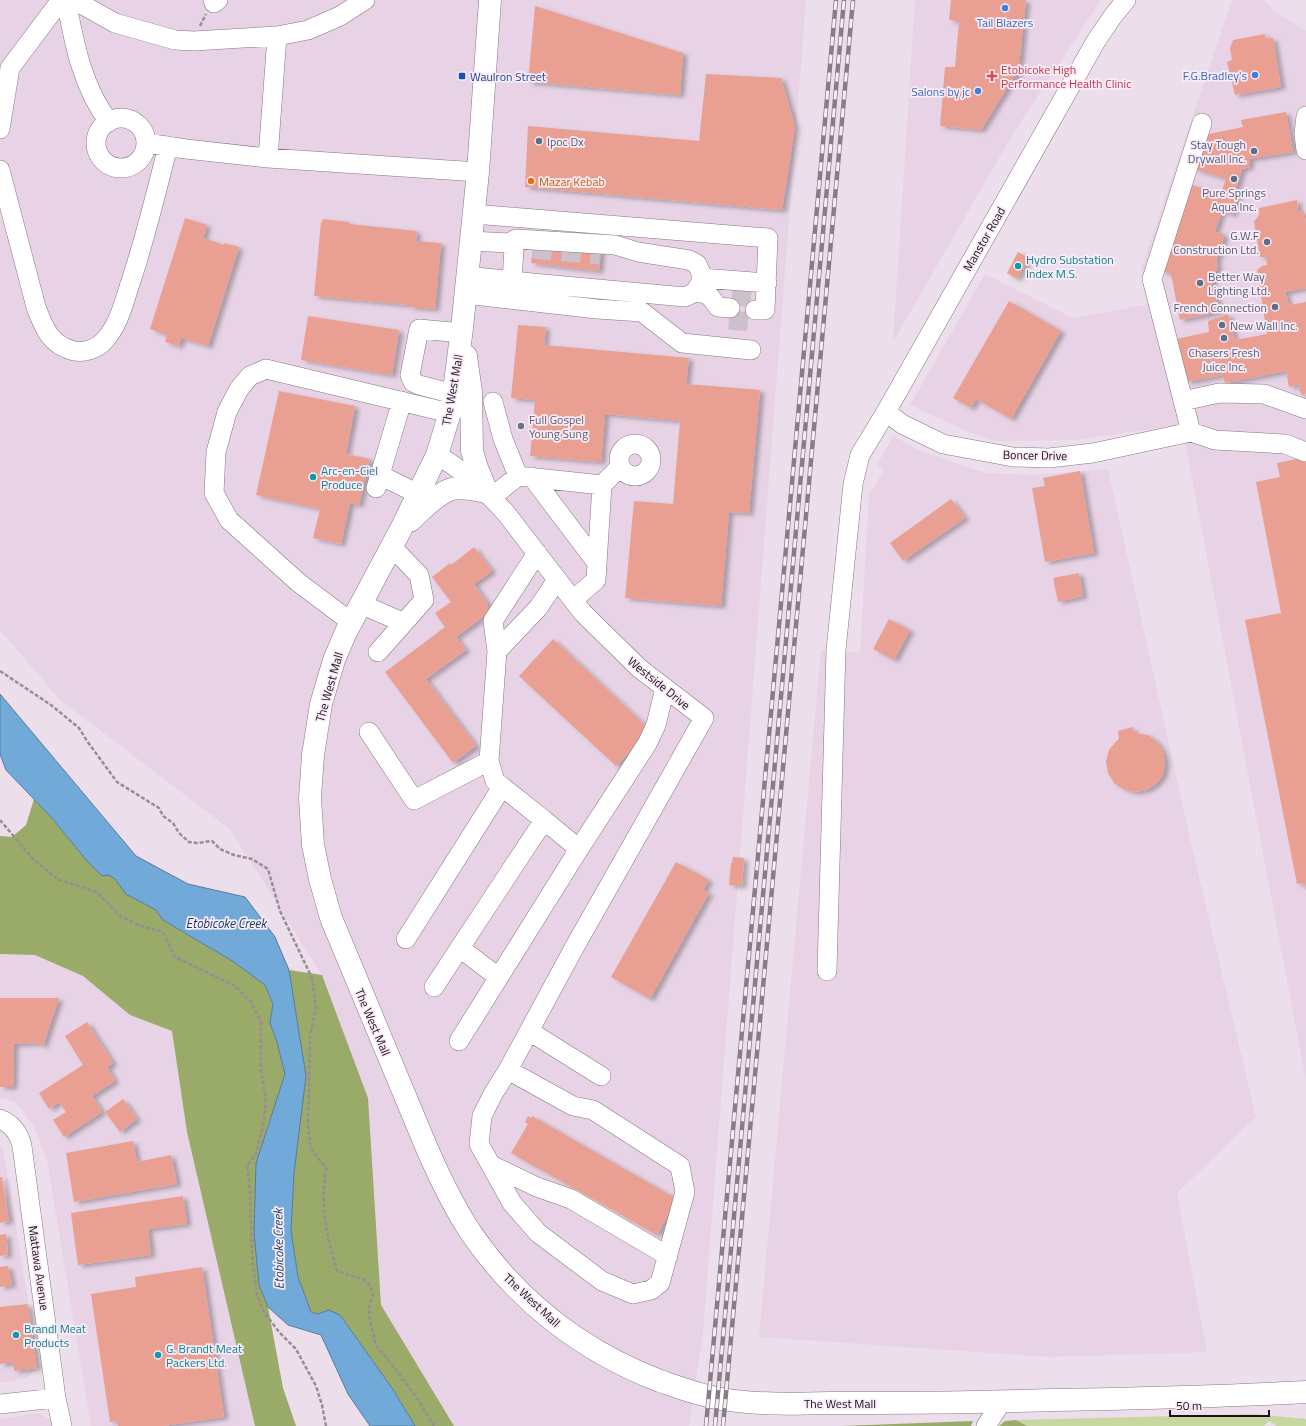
<svg xmlns="http://www.w3.org/2000/svg" width="1306" height="1426" viewBox="0 0 1306 1426" font-family="'Titillium Web',sans-serif">
<style>
.built{fill:#e7d3e5}
.green{fill:#c8d79f}
.forest{fill:#9aaa68}
.water{fill:#71a9d8;stroke:#567c9e}
.building{fill:#e9a092;filter:url(#shadow)}
.lines{fill:none;stroke-linecap:round;stroke-linejoin:round}
.minor-tunnel{stroke:#ccc0ca;stroke-width:19;stroke-dasharray:19 10;stroke-linecap:butt}
.minor-casing{stroke:#847783;stroke-width:20}
.major-casing{stroke:#847783;stroke-width:23}
.path{stroke:#978d96;stroke-width:2.5;stroke-dasharray:4 2;stroke-linecap:butt}
.minor{stroke:#fff;stroke-width:19}
.major{stroke:#fff;stroke-width:22}
.rail-casing{stroke:#877d85;stroke-width:4.5}
.rail{stroke:#f9ebf8;stroke-width:3;stroke-dasharray:9;stroke-linecap:butt}
.shop-dot{fill:#3f7fe0;stroke:#f9ebf8;stroke-width:1.5}
.transit-dot{fill:#1a4fb4;stroke:#f9ebf8;stroke-width:1.5}
.health-dot{fill:#e0444e;stroke:#f9ebf8;stroke-width:1.5}
.service-dot{fill:#5c6f8a;stroke:#f9ebf8;stroke-width:1.5}
.food-dot{fill:#e8710a;stroke:#f9ebf8;stroke-width:1.5}
.culture-dot{fill:#0f9aa8;stroke:#f9ebf8;stroke-width:1.5}
.worship-dot{fill:#6b7280;stroke:#f9ebf8;stroke-width:1.5}
.labels{text-anchor:middle;dominant-baseline:central;stroke-width:3.5;stroke-linejoin:round;paint-order:stroke}
.shop-label{font-size:12px;fill:#366cbe;stroke:#f9ebf8;text-anchor:end}
.health-label{font-size:12px;fill:#be3a42;stroke:#f9ebf8;text-anchor:start}
.transit-label{font-size:12px;fill:#164399;stroke:#f9ebf8;text-anchor:start}
.service-label{font-size:12px;fill:#4e5e75;stroke:#f9ebf8;text-anchor:start}
.food-label{font-size:12px;fill:#c56008;stroke:#f9ebf8;text-anchor:start}
.street-label{font-size:12px;fill:#181317;stroke:#f9ebf8}
.culture-label{font-size:12px;fill:#0d838f;stroke:#f9ebf8;text-anchor:start}
.worship-label{font-size:12px;fill:#5b616d;stroke:#f9ebf8;text-anchor:start}
.water-label{font-size:13px;font-style:italic;fill:#123d5d;stroke:#f9ebf8}
</style>
<defs>
<filter id="shadow"><feDropShadow dx="4.5" dy="2.5" stdDeviation="2" flood-color="#0004"/></filter>
</defs>
<rect width="100%" height="100%" fill="#ecdeea"/>
<path class="built" d="M 0,0 L 806,0 L 703,1333 L 689,1426 L 454,1426 L 381,1306 L 368,1098 L 322,975 L 230,829 L 60,700 L 0,630 Z
M 915,0 L 1101,0 L 1014,132 L 893,342 Z
M 1232,0 L 1265,0 L 1274,11 L 1306,31 L 1306,1081 L 1182,425 L 1074,440 L 995,441 L 966,431 L 910,405 L 985,274 L 1073,318 L 1150,304 L 1141,269 Z
M 893,436 L 917,449 L 966,467 L 987,473 L 1035,475 L 1108,469 L 1191,843 L 1256,1117 L 1177,1193 L 1207,1352 L 1049,1357 L 759,1337 L 821,650 L 860,653 L 869,495 L 884,470 L 877,465 Z
M 0,954 L 35,955 L 83,976 L 130,1015 L 172,1031 L 187,1132 L 255,1426 L 91,1426 L 47,1160 L 33,1125 L 14,1101 L 0,1098 Z
M 0,1145 L 3,1148 L 39,1367 L 27,1378 L 0,1383 Z
M 38,1413 L 55,1422 L 55,1426 L 0,1426 L 0,1419 Z"/>
<path class="green" d="M 1255,1414 L 1306,1419 L 1306,1426 L 1277,1426 L 1269,1421 L 1264,1426 L 1027,1426 L 1016,1420 Z"/>
<path class="forest" d="M 34,799 L 51,817 L 87,861 L 115,879 L 126,894 L 156,910 L 163,920 L 234,962 L 265,985 L 273,1005 L 270,1023 L 277,1042 L 285,1074 L 276,1105 L 267,1127 L 259,1285 L 268,1307 L 283,1388 L 296,1426 L 255,1426 L 187,1132 L 172,1031 L 130,1015 L 83,976 L 35,955 L 0,954 L 0,836 L 12,837 L 26,825 Z
M 289,970 L 322,975 L 368,1098 L 381,1305 L 454,1426 L 415,1426 L 392,1388 L 340,1315 L 318,1314 L 311,1312 L 298,1277 L 291,1231 L 294,1173 L 295,1010 Z
M 1016,1420 L 1027,1426 L 999,1426 L 1005,1421 Z
M 973,1421 L 971,1426 L 841,1426 Z"/>
<path class="water" d="M 0,694 L 136,856 L 188,884 L 245,897 L 275,937 L 289,970 L 306,1076 L 294,1173 L 291,1231 L 298,1277 L 311,1312 L 318,1314 L 329,1310 L 340,1315 L 392,1388 L 415,1426 L 370,1426 L 348,1394 L 321,1335 L 288,1325 L 268,1307 L 259,1285 L 254,1233 L 256,1163 L 285,1074 L 277,1042 L 270,1023 L 273,1004 L 265,985 L 234,962 L 163,920 L 156,910 L 126,894 L 115,879 L 109,875 L 102,876 L 87,861 L 51,817 L 6,770 L 0,754 Z"/>
<path class="building" d="M 951,0 L 1026,0 L 1018,75 L 1015,75 L 981,130 L 940,126 L 945,67 L 955,67 L 959,21 L 949,20 Z
M 535,6 L 683,53 L 680,95 L 528,82 Z
M 1265,34 L 1266,39 L 1273,38 L 1281,87 L 1235,95 L 1227,62 L 1232,60 L 1230,48 L 1233,40 Z
M 706,74 L 781,78 L 795,127 L 782,210 L 525,187 L 528,126 L 699,141 Z
M 1286,112 L 1293,152 L 1249,159 L 1250,167 L 1242,169 L 1236,189 L 1235,191 L 1236,191 L 1237,199 L 1232,215 L 1222,211 L 1215,232 L 1222,233 L 1224,237 L 1216,262 L 1218,265 L 1211,287 L 1214,287 L 1219,312 L 1180,320 L 1171,274 L 1160,270 L 1187,184 L 1221,193 L 1226,179 L 1194,169 L 1204,135 L 1243,127 L 1241,120 Z
M 1297,200 L 1298,212 L 1304,211 L 1306,224 L 1306,288 L 1285,292 L 1289,305 L 1306,302 L 1306,394 L 1302,395 L 1299,390 L 1300,384 L 1289,387 L 1286,371 L 1225,383 L 1223,375 L 1187,382 L 1176,339 L 1209,332 L 1208,321 L 1228,314 L 1235,340 L 1267,334 L 1257,270 L 1262,266 L 1267,265 L 1266,257 L 1260,257 L 1254,222 L 1259,215 L 1259,208 Z
M 185,218 L 207,225 L 203,238 L 224,245 L 224,243 L 239,247 L 208,346 L 181,338 L 179,346 L 165,342 L 167,335 L 150,329 Z
M 323,219 L 349,222 L 349,224 L 417,231 L 416,241 L 441,243 L 435,309 L 410,307 L 410,305 L 314,296 L 321,222 L 322,222 Z
M 534,241 L 601,249 L 599,271 L 531,263 Z
M 1018,252 L 1029,258 L 1017,279 L 1007,273 Z
M 1009,301 L 1061,331 L 1011,419 L 976,399 L 971,408 L 953,398 Z
M 308,316 L 399,330 L 392,375 L 301,360 Z
M 518,325 L 546,327 L 544,345 L 689,358 L 686,384 L 760,390 L 749,513 L 729,512 L 721,606 L 625,598 L 634,501 L 673,504 L 680,421 L 605,414 L 601,462 L 530,456 L 535,400 L 511,398 Z
M 279,391 L 355,406 L 346,454 L 370,459 L 359,505 L 350,503 L 341,544 L 313,538 L 320,509 L 256,495 Z
M 1306,457 L 1306,891 L 1304,883 L 1297,884 L 1245,620 L 1281,613 L 1256,482 L 1280,477 L 1277,463 Z
M 1080,471 L 1094,553 L 1045,562 L 1032,488 L 1045,486 L 1043,478 Z
M 951,499 L 965,518 L 903,561 L 890,543 Z
M 474,547 L 492,571 L 474,584 L 488,604 L 486,605 L 491,611 L 456,637 L 466,650 L 426,679 L 476,746 L 453,763 L 385,672 L 445,627 L 435,613 L 451,602 L 432,577 L 450,563 L 451,565 Z
M 1079,573 L 1083,596 L 1058,602 L 1053,578 Z
M 889,619 L 910,630 L 894,660 L 873,649 Z
M 553,639 L 650,730 L 616,766 L 519,676 Z
M 1132,727 L 1135,733 L 1148,735 L 1157,742 L 1163,752 L 1165,763 L 1163,775 L 1156,784 L 1146,790 L 1134,792 L 1123,789 L 1114,783 L 1108,773 L 1106,761 L 1109,750 L 1119,738 L 1118,731 Z
M 733,857 L 744,858 L 742,886 L 729,885 L 731,863 L 732,863 Z
M 676,862 L 709,880 L 703,890 L 709,893 L 650,999 L 611,977 Z
M 0,998 L 59,998 L 43,1046 L 38,1043 L 14,1044 L 13,1087 L 0,1087 Z
M 87,1022 L 113,1063 L 107,1067 L 115,1081 L 92,1096 L 102,1112 L 64,1137 L 53,1120 L 66,1112 L 59,1102 L 49,1109 L 39,1093 L 83,1065 L 65,1036 Z
M 123,1099 L 137,1119 L 120,1132 L 105,1112 Z
M 528,1116 L 531,1118 L 532,1116 L 677,1199 L 657,1235 L 511,1153 L 528,1124 L 525,1122 Z
M 133,1141 L 137,1162 L 171,1155 L 177,1184 L 74,1202 L 66,1153 Z
M 0,1177 L 2,1177 L 9,1221 L 0,1223 Z
M 183,1196 L 187,1224 L 148,1229 L 151,1255 L 78,1265 L 71,1213 Z
M 6,1234 L 8,1255 L 0,1256 L 0,1235 Z
M 8,1266 L 12,1285 L 0,1287 L 0,1267 Z
M 202,1267 L 224,1417 L 162,1426 L 118,1426 L 117,1421 L 110,1422 L 91,1294 L 136,1287 L 135,1277 Z
M 28,1304 L 37,1368 L 14,1371 L 13,1362 L 0,1364 L 0,1307 Z"/>
<g class="lines">
<path class="minor-tunnel" d="M 533,249 L 600,255
M 732,296 L 756,298
M 729,320 L 754,322"/>
<defs>
<path id="minor" d="M 66,0 C 74,42 82,87 109,122
M 74,0 L 115,23 L 175,40 L 194,41 L 277,36 L 268,158
M 213,0 L 214,3 L 218,0
M 277,36 L 308,30 L 340,16 L 365,0
M 1306,116 L 1304,134 L 1306,150
M96 143a25 25 0 1 1 50 0a25 25 0 1 1-50 0Z
M 0,129 L 10,68 L 61,0
M 146,143 L 186,149 L 268,158 L 478,172
M 0,170 L 36,307 C 44,328 50,345 74,351 C 84,353 97,349 104,341 C 118,326 123,306 129,287 C 145,240 156,193 168,146
M 474,214 L 768,238 L 765,310 L 755,310
M 467,276 L 532,283 L 685,297 L 695,292 L 701,282 L 701,273 L 697,264 L 689,260 L 638,252 L 615,245 L 516,239 L 509,243 L 471,241
M 701,278 L 767,283
M 512,281 L 514,248
M 695,292 L 708,294 L 718,307 L 730,308
M 465,294 L 597,309 L 642,312 L 682,343 L 751,350
M 454,394 L 419,385 L 413,382 L 410,375 L 419,329 L 462,333
M 1183,401 L 1219,393 L 1264,394 L 1306,409
M 493,402 L 503,439 L 518,476
M 886,412 L 902,424 L 943,444 L 1013,457 L 1049,458 L 1093,453 L 1191,432
M 1191,432 L 1152,279 L 1202,123
M 1191,432 L 1215,440 L 1285,444 L 1306,452
M619 460a16 16 0 1 1 32 0a16 16 0 1 1-32 0Z
M 437,455 C 463,470 485,490 505,512 L 583,613 L 639,668 L 704,718 L 574,948 L 508,1070 L 493,1094 L 482,1116 L 479,1144 L 512,1203 L 538,1233 L 602,1281 L 633,1294 L 651,1290 L 660,1283 L 685,1192 L 680,1166 L 593,1110 L 573,1106 L 508,1070
M 380,475 L 418,494
M 532,477 L 597,563
M 376,488 L 402,401
M 492,497 L 518,476 L 602,485
M 537,553 L 493,621 L 497,651 L 538,608 L 557,580
M 573,600 L 596,580 L 602,485 L 620,467
M 361,604 L 404,623
M 351,622 L 299,583 L 229,520 L 214,493 L 216,452 L 227,412 L 239,389 L 250,376 L 266,369 L 450,413
M 378,652 L 424,600 L 419,575 L 392,547
M 369,732 L 414,800 L 489,761 L 497,651
M 579,849 L 647,744 L 656,725 L 665,688
M 406,939 L 502,787
M 460,948 L 498,977
M 827,971 L 836,650 L 853,484 L 860,455 L 886,412 L 1096,41 L 1113,16 L 1126,0
M 434,987 L 544,820 L 495,781 L 489,761
M 529,1031 L 601,1076
M 459,1041 L 579,849 L 544,820
M 0,1119 C 12,1124 19,1133 22,1146 L 56,1398 L 62,1426
M 491,1165 L 537,1187 L 571,1199 L 668,1256
M 0,1404 L 56,1398
M 986,1426 L 1002,1401"/>
<path id="major" d="M 490,0 L 478,172 L 462,328 L 452,406 L 437,455 L 401,529 L 346,632 L 334,660 L 321,704 L 313,755 L 310,798 L 313,845 L 320,879 L 331,918 L 428,1151 C 440,1178 453,1205 469,1230 C 516,1300 582,1351 660,1381 C 680,1388 701,1396 722,1399 C 758,1405 794,1404 831,1403 C 879,1403 926,1403 974,1402 C 1085,1399 1196,1398 1306,1392
M 466,356 L 471,392 L 472,451 L 477,468 L 487,492
M 410,521 C 422,510 434,496 449,490 C 459,486 477,490 487,492"/>
</defs>
<use href="#minor" class="minor-casing"/>
<use href="#major" class="major-casing"/>
<path class="path" d="M 200,26 L 206,14
M 0,671 L 51,705 L 79,728 L 87,741 L 117,782 L 159,808 L 163,816 L 173,823 L 179,833 L 189,842 L 197,843 L 212,841 L 220,849 L 234,855 L 252,859 L 268,869 L 280,911 L 312,978 L 316,1008 L 310,1036 L 308,1127 L 311,1149 L 326,1168 C 320,1207 326,1234 337,1271 L 365,1280 L 371,1287 L 373,1296 L 369,1306 L 369,1315 L 376,1346 L 390,1362 L 417,1398 L 434,1426
M 0,820 L 32,858 L 57,879 L 97,892 L 120,916 L 141,926 L 163,932 L 175,957 L 235,986 L 251,1002 L 261,1022 L 261,1071 L 266,1098 L 264,1122 L 256,1154 L 247,1166 L 250,1189 L 252,1256 L 257,1295 L 264,1312 L 279,1332 L 296,1349 L 310,1375 L 316,1386 L 322,1405 L 326,1426"/>
<use href="#minor" class="minor"/>
<use href="#major" class="major"/>
<defs>
<path id="rail" d="M 706,1426 L 836,0
M 715,1426 L 844,0
M 723,1426 L 853,0"/>
</defs>
<use href="#rail" class="rail-casing"/>
<use href="#rail" class="rail"/>
</g>
<g class="shop-dot">
<circle cx="1005" cy="8" r="4"/>
<circle cx="1255" cy="75" r="4"/>
<circle cx="978" cy="91" r="4"/>
</g>
<rect class="transit-dot" x="458" y="72" width="8" height="8" rx="2"/>
<path class="health-dot" d="M990 70h4v4h4v4h-4v4h-4v-4h-4v-4h4z"/>
<g class="service-dot">
<circle cx="539" cy="141" r="4"/>
<circle cx="1254" cy="151" r="4"/>
<circle cx="1234" cy="179" r="4"/>
<circle cx="1267" cy="242" r="4"/>
<circle cx="1200" cy="283" r="4"/>
<circle cx="1275" cy="307" r="4"/>
<circle cx="1222" cy="325" r="4"/>
<circle cx="1224" cy="338" r="4"/>
</g>
<circle class="food-dot" cx="531" cy="181" r="4"/>
<g class="culture-dot">
<circle cx="1018" cy="266" r="4"/>
<circle cx="313" cy="477" r="4"/>
<circle cx="16" cy="1335" r="4"/>
<circle cx="158" cy="1355" r="4"/>
</g>
<circle class="worship-dot" cx="521" cy="426" r="4"/>
<g class="labels">
<g class="shop-label">
<text x="1005" y="22" text-anchor="middle">Tail Blazers</text>
<text x="1247" y="75">F.G.Bradley's</text>
<text x="970" y="91">Salons by jc</text>
</g>
<g class="health-label">
<text x="1001" y="69">Etobicoke High<tspan x="1001" dy="14">Performance Health Clinic</tspan></text>
</g>
<g class="transit-label">
<text x="470" y="76">Waulron Street</text>
</g>
<g class="service-label">
<text x="547" y="141">Ipoc Dx</text>
<text x="1246" y="144" text-anchor="end">Stay Tough<tspan x="1246" dy="14">Drywall Inc.</tspan></text>
<text x="1234" y="192" text-anchor="middle">Pure Springs<tspan x="1234" dy="14">Aqua Inc.</tspan></text>
<text x="1259" y="235" text-anchor="end">G.W.F<tspan x="1259" dy="14">Construction Ltd.</tspan></text>
<text x="1208" y="276">Better Way<tspan x="1208" dy="14">Lighting Ltd.</tspan></text>
<text x="1267" y="307" text-anchor="end">French Connection</text>
<text x="1230" y="325">New Wall Inc.</text>
<text x="1224" y="352" text-anchor="middle">Chasers Fresh<tspan x="1224" dy="14">Juice Inc.</tspan></text>
</g>
<g class="food-label">
<text x="539" y="181">Mazar Kebab</text>
</g>
<g class="street-label">
<text transform="translate(984 239) rotate(-60)">Manstor Road</text>
<text transform="translate(452 390) rotate(-80)">The West Mall</text>
<text transform="translate(1035 455) rotate(1)">Boncer Drive</text>
<text transform="translate(659 683) rotate(39)">Westside Drive</text>
<text transform="translate(329 687) rotate(-74)">The West Mall</text>
<text transform="translate(373 1022) rotate(67)">The West Mall</text>
<text transform="translate(39 1268) rotate(82)">Mattawa Avenue</text>
<text transform="translate(532 1300) rotate(43)">The West Mall</text>
<text x="840" y="1403">The West Mall</text>
</g>
<g class="culture-label">
<text x="1026" y="259">Hydro Substation<tspan x="1026" dy="14">Index M.S.</tspan></text>
<text x="321" y="470">Arc-en-Ciel<tspan x="321" dy="14">Produce</tspan></text>
<text x="24" y="1328">Brandl Meat<tspan x="24" dy="14">Products</tspan></text>
<text x="166" y="1348">G. Brandt Meat<tspan x="166" dy="14">Packers Ltd.</tspan></text>
</g>
<g class="worship-label">
<text x="529" y="419">Full Gospel<tspan x="529" dy="14">Young Sung</tspan></text>
</g>
<g class="water-label">
<text x="226" y="923">Etobicoke Creek</text>
<text transform="translate(278 1249) rotate(-91)">Etobicoke Creek</text>
</g>
</g>
<path d="M1170 1410v6h99v-6" fill="none" stroke="#181317" stroke-width="2"/>
<text x="1176" y="1410" font-size="12" fill="#181317" stroke="#f9ebf8" stroke-width="3" paint-order="stroke">50 m</text>
</svg>
